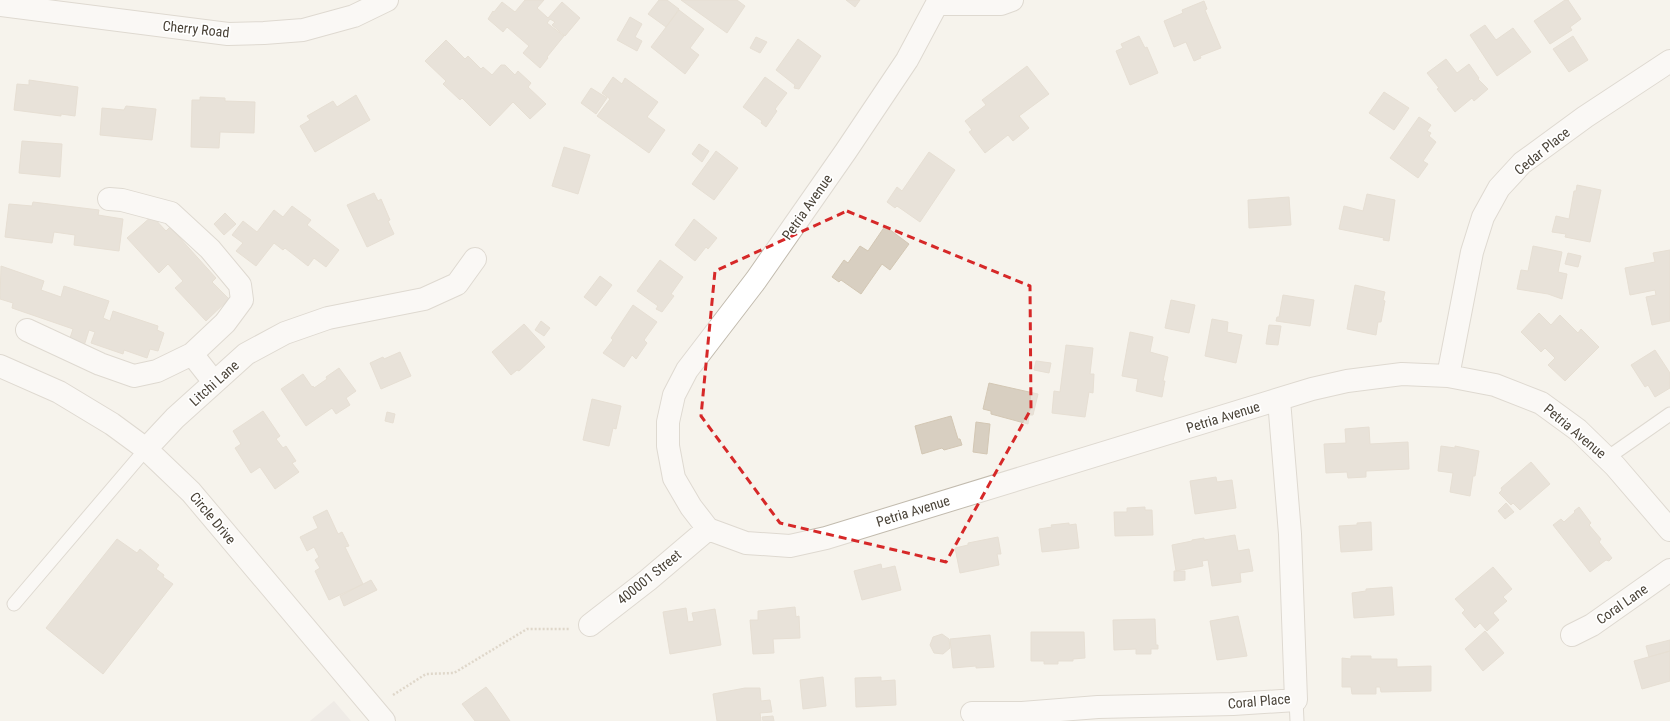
<svg xmlns="http://www.w3.org/2000/svg" width="1670" height="721" viewBox="0 0 1670 721" font-family="'Roboto Condensed',sans-serif">
<style>
.industrial{fill:#e6e2dd}
.building{fill:#d8cfc1;stroke:#d3c7b4}
.lines{fill:none;stroke-linecap:round;stroke-linejoin:round}
.service-casing{stroke:#c2bbae;stroke-width:15}
.minor-casing{stroke:#c2bbae;stroke-width:24}
.path{stroke:#c4b79f;stroke-width:2.5;stroke-dasharray:2 2;stroke-linecap:butt}
.service{stroke:#fff;stroke-width:13}
.minor{stroke:#fff;stroke-width:22}
.marked{fill:none;stroke:#d62828;stroke-width:3;stroke-dasharray:8 5;stroke-linejoin:round}
.labels{text-anchor:middle;dominant-baseline:central;stroke-width:3.5;stroke-linejoin:round;paint-order:stroke}
.street-label{font-size:14px;fill:#4b4439;stroke:#fff}
</style>
<rect width="100%" height="100%" fill="#f6f3ec"/>
<path class="industrial" d="M 334,701 L 351,721 L 310,721 Z"/>
<path class="building" d="M 525,0 L 544,0 L 537,8 L 548,18 L 562,2 L 580,18 L 565,36 L 552,25 L 555,22 L 550,19 L 547,23 L 564,36 L 547,57 L 548,58 L 540,68 L 523,53 L 529,46 L 507,27 L 503,32 L 488,19 L 493,11 L 494,12 L 502,2 L 515,12 Z
M 659,0 L 667,0 L 679,9 L 666,27 L 648,14 Z
M 681,0 L 737,0 L 745,6 L 727,33 Z
M 846,0 L 860,0 L 855,7 Z
M 1565,0 L 1568,0 L 1581,19 L 1570,27 L 1572,30 L 1550,44 L 1534,21 Z
M 1204,1 L 1207,9 L 1205,10 L 1221,48 L 1200,56 L 1201,58 L 1194,61 L 1186,42 L 1174,47 L 1164,21 L 1183,13 L 1182,10 Z
M 679,10 L 704,29 L 690,48 L 699,55 L 685,74 L 651,47 Z
M 630,17 L 642,24 L 635,37 L 642,41 L 637,51 L 617,40 Z
M 1485,25 L 1496,40 L 1513,28 L 1531,52 L 1497,76 L 1470,35 Z
M 1139,36 L 1145,48 L 1147,47 L 1158,73 L 1130,85 L 1116,51 L 1123,48 L 1121,44 Z
M 1573,36 L 1588,60 L 1569,72 L 1553,49 Z
M 756,37 L 767,42 L 760,53 L 750,48 Z
M 798,39 L 821,56 L 799,89 L 794,88 L 795,85 L 776,70 Z
M 446,40 L 465,59 L 468,56 L 481,69 L 483,67 L 492,75 L 501,65 L 505,65 L 515,75 L 518,71 L 531,83 L 528,87 L 546,104 L 530,119 L 513,102 L 490,126 L 462,98 L 460,100 L 443,84 L 446,81 L 425,61 Z
M 1446,59 L 1457,73 L 1469,64 L 1479,78 L 1478,79 L 1488,89 L 1474,101 L 1472,98 L 1455,112 L 1437,89 L 1439,88 L 1427,73 Z
M 1027,66 L 1049,94 L 1019,116 L 1029,128 L 1013,141 L 1008,135 L 985,153 L 969,132 L 972,130 L 965,121 L 986,105 L 982,100 Z
M 613,77 L 622,84 L 625,78 L 658,102 L 647,117 L 665,130 L 649,153 L 597,116 L 610,99 L 602,93 Z
M 765,77 L 787,93 L 775,109 L 777,111 L 766,127 L 761,123 L 762,121 L 743,107 Z
M 29,80 L 78,87 L 75,116 L 61,114 L 61,116 L 14,110 L 17,84 L 29,85 Z
M 591,88 L 607,98 L 596,114 L 581,103 Z
M 1384,92 L 1409,108 L 1394,130 L 1369,113 Z
M 356,95 L 370,120 L 315,152 L 300,126 L 310,120 L 307,116 L 333,101 L 337,107 Z
M 200,97 L 225,98 L 225,101 L 255,102 L 254,133 L 220,132 L 219,148 L 191,147 L 192,100 L 200,100 Z
M 126,106 L 156,109 L 152,140 L 100,135 L 102,108 L 124,110 Z
M 1419,117 L 1431,125 L 1427,131 L 1431,133 L 1429,136 L 1436,142 L 1423,161 L 1428,164 L 1418,178 L 1390,158 Z
M 22,141 L 62,144 L 60,177 L 19,173 Z
M 699,144 L 709,151 L 702,162 L 692,154 Z
M 564,147 L 590,155 L 578,194 L 552,186 Z
M 716,151 L 738,168 L 714,200 L 692,184 Z
M 929,152 L 955,170 L 920,222 L 897,206 L 895,208 L 887,202 L 897,187 L 902,191 Z
M 1577,185 L 1601,190 L 1590,242 L 1565,237 L 1566,234 L 1552,232 L 1556,216 L 1569,219 L 1574,191 L 1576,191 Z
M 374,193 L 378,201 L 381,199 L 390,220 L 388,221 L 394,234 L 367,247 L 347,205 Z
M 1367,194 L 1395,200 L 1389,241 L 1383,240 L 1384,238 L 1339,229 L 1344,206 L 1363,211 Z
M 1289,197 L 1291,225 L 1249,228 L 1248,200 Z
M 33,202 L 99,210 L 98,215 L 123,219 L 119,251 L 74,245 L 75,235 L 54,232 L 52,243 L 5,237 L 9,204 L 32,206 Z
M 292,206 L 311,220 L 307,225 L 339,250 L 326,267 L 314,258 L 308,266 L 285,248 L 283,250 L 274,243 L 256,266 L 236,251 L 243,243 L 232,235 L 243,221 L 257,232 L 274,210 L 283,217 Z
M 225,213 L 236,224 L 224,235 L 214,224 Z
M 152,216 L 166,231 L 170,227 L 216,278 L 212,282 L 229,299 L 206,321 L 175,288 L 183,281 L 168,264 L 159,273 L 127,238 Z
M 694,219 L 717,238 L 708,249 L 706,247 L 695,261 L 675,245 Z
M 885,226 L 909,244 L 890,270 L 882,264 L 861,294 L 841,280 L 839,282 L 832,277 L 844,260 L 848,263 L 860,246 L 868,251 Z
M 1533,246 L 1562,252 L 1558,272 L 1567,274 L 1562,299 L 1548,294 L 1517,289 L 1521,270 L 1528,271 Z
M 1670,250 L 1670,321 L 1652,325 L 1646,297 L 1656,295 L 1655,290 L 1630,295 L 1625,268 L 1655,262 L 1653,253 Z
M 1568,253 L 1581,256 L 1578,267 L 1565,264 Z
M 660,260 L 683,277 L 671,294 L 674,296 L 662,312 L 656,309 L 658,306 L 637,291 Z
M 1,266 L 44,281 L 41,290 L 61,297 L 64,286 L 109,301 L 103,318 L 110,321 L 113,311 L 158,326 L 157,330 L 164,333 L 158,351 L 150,349 L 147,358 L 124,350 L 123,354 L 91,343 L 95,332 L 89,330 L 83,349 L 68,344 L 73,329 L 12,308 L 13,303 L 0,299 Z
M 600,276 L 612,285 L 596,306 L 584,297 Z
M 1355,285 L 1385,292 L 1383,300 L 1385,301 L 1381,322 L 1378,322 L 1376,335 L 1347,329 Z
M 1283,295 L 1314,300 L 1310,326 L 1276,321 L 1277,317 L 1279,317 Z
M 1171,300 L 1195,305 L 1189,333 L 1165,328 Z
M 633,305 L 657,322 L 644,340 L 647,343 L 636,359 L 632,355 L 624,367 L 603,353 L 613,340 L 611,338 Z
M 1539,313 L 1551,325 L 1560,315 L 1578,333 L 1581,329 L 1599,347 L 1565,381 L 1548,365 L 1555,358 L 1545,348 L 1541,352 L 1521,332 Z
M 1212,319 L 1228,322 L 1227,332 L 1242,335 L 1236,363 L 1205,356 Z
M 541,321 L 550,328 L 544,336 L 535,330 Z
M 524,324 L 545,347 L 519,371 L 517,370 L 511,375 L 492,352 Z
M 1269,325 L 1281,326 L 1278,345 L 1266,344 Z
M 1130,332 L 1153,337 L 1150,352 L 1168,357 L 1163,381 L 1165,381 L 1162,397 L 1136,391 L 1138,379 L 1122,376 Z
M 1066,345 L 1093,348 L 1090,374 L 1094,374 L 1093,393 L 1089,392 L 1085,417 L 1052,413 L 1054,391 L 1060,392 Z
M 1655,350 L 1670,373 L 1670,388 L 1655,397 L 1648,385 L 1645,387 L 1631,365 Z
M 400,352 L 411,376 L 381,389 L 370,363 L 383,357 L 384,359 Z
M 1036,361 L 1051,363 L 1049,373 L 1034,370 Z
M 339,368 L 356,391 L 346,398 L 350,405 L 336,414 L 332,408 L 306,426 L 281,389 L 303,374 L 312,387 L 313,386 L 314,388 L 327,379 L 326,377 Z
M 989,383 L 1038,394 L 1033,415 L 1029,415 L 1028,424 L 991,414 L 991,411 L 983,409 Z
M 592,399 L 621,406 L 616,429 L 613,428 L 609,446 L 583,440 Z
M 263,411 L 280,436 L 276,439 L 283,448 L 286,446 L 296,461 L 292,463 L 299,472 L 275,489 L 260,467 L 251,473 L 235,448 L 241,444 L 233,431 Z
M 387,412 L 395,414 L 393,423 L 385,421 Z
M 951,416 L 958,439 L 960,439 L 962,445 L 944,450 L 942,448 L 922,454 L 915,426 Z
M 976,422 L 990,424 L 987,454 L 973,452 Z
M 1369,427 L 1370,444 L 1408,442 L 1409,469 L 1366,471 L 1366,477 L 1348,478 L 1347,472 L 1326,473 L 1324,444 L 1346,443 L 1345,429 Z
M 1441,446 L 1455,448 L 1455,446 L 1479,451 L 1475,476 L 1473,476 L 1470,496 L 1450,492 L 1453,473 L 1438,471 Z
M 1531,462 L 1550,484 L 1520,510 L 1513,503 L 1511,505 L 1499,493 L 1502,490 L 1501,488 Z
M 1216,477 L 1217,482 L 1232,480 L 1236,508 L 1195,514 L 1190,481 Z
M 1506,503 L 1514,512 L 1505,519 L 1498,511 Z
M 1145,507 L 1145,510 L 1152,510 L 1153,535 L 1115,536 L 1114,512 L 1127,512 L 1127,508 Z
M 1579,507 L 1591,523 L 1589,525 L 1601,539 L 1599,542 L 1612,558 L 1609,561 L 1606,560 L 1590,572 L 1553,525 L 1561,519 L 1564,522 L 1575,512 L 1574,511 Z
M 327,510 L 338,534 L 342,532 L 349,546 L 345,547 L 363,584 L 329,600 L 315,571 L 320,568 L 315,560 L 319,557 L 314,547 L 307,551 L 300,537 L 318,528 L 313,517 Z
M 1371,522 L 1372,550 L 1341,552 L 1339,526 L 1357,525 L 1357,523 Z
M 1069,523 L 1069,525 L 1076,524 L 1079,548 L 1042,552 L 1039,529 L 1052,527 L 1051,525 Z
M 1235,535 L 1238,551 L 1249,549 L 1253,571 L 1240,573 L 1241,582 L 1212,586 L 1208,560 L 1202,561 L 1203,566 L 1176,571 L 1172,545 L 1192,541 L 1192,540 L 1204,538 L 1204,540 Z
M 998,537 L 1001,554 L 997,554 L 999,565 L 960,573 L 955,548 L 968,545 L 968,543 Z
M 117,539 L 137,553 L 140,549 L 159,565 L 156,569 L 164,575 L 163,577 L 173,584 L 103,674 L 46,628 Z
M 881,564 L 882,569 L 895,566 L 901,590 L 862,600 L 854,571 Z
M 1493,567 L 1512,589 L 1503,597 L 1507,601 L 1493,613 L 1499,620 L 1487,631 L 1480,623 L 1475,628 L 1462,613 L 1465,610 L 1455,599 Z
M 1174,571 L 1185,571 L 1185,580 L 1174,581 Z
M 371,580 L 377,590 L 344,606 L 340,596 Z
M 1392,587 L 1394,615 L 1354,618 L 1352,593 L 1366,591 L 1366,589 Z
M 795,607 L 796,617 L 799,616 L 800,638 L 773,639 L 774,653 L 753,654 L 750,620 L 758,620 L 758,611 Z
M 686,608 L 688,622 L 694,621 L 692,613 L 715,609 L 721,645 L 670,654 L 663,612 Z
M 1238,616 L 1247,656 L 1217,660 L 1210,621 Z
M 1155,619 L 1156,645 L 1158,645 L 1158,649 L 1151,649 L 1151,654 L 1136,654 L 1136,649 L 1114,650 L 1113,620 Z
M 1485,631 L 1504,653 L 1483,671 L 1465,649 Z
M 1031,632 L 1084,632 L 1085,658 L 1073,659 L 1073,661 L 1058,661 L 1058,664 L 1044,664 L 1044,661 L 1031,661 Z
M 942,634 L 949,639 L 950,648 L 943,654 L 934,653 L 930,645 L 933,637 Z
M 990,635 L 994,667 L 976,668 L 976,666 L 953,668 L 950,639 Z
M 1670,640 L 1670,651 L 1649,657 L 1646,646 Z
M 1670,651 L 1670,681 L 1642,689 L 1634,661 Z
M 1351,656 L 1371,656 L 1371,659 L 1397,659 L 1397,667 L 1431,666 L 1431,691 L 1381,692 L 1380,687 L 1376,687 L 1376,694 L 1352,694 L 1351,687 L 1342,687 L 1342,658 L 1351,659 Z
M 823,677 L 826,706 L 803,709 L 800,680 Z
M 881,677 L 881,681 L 895,680 L 896,705 L 856,707 L 855,678 Z
M 486,687 L 491,693 L 510,721 L 475,721 L 462,704 Z
M 745,688 L 760,688 L 761,701 L 770,700 L 772,712 L 760,713 L 761,721 L 717,721 L 713,694 Z
M 773,716 L 774,721 L 763,721 L 762,717 Z"/>
<g class="lines">
<defs>
<path id="service" d="M 1607,458 L 1670,414
M 14,604 L 146,449
M 1296,700 L 1297,721"/>
<path id="minor" d="M 939,0 L 907,60 L 846,151 L 756,280 L 687,370 L 674,395 L 668,422 L 668,446 L 674,478 L 691,507 L 708,529 L 746,543 L 790,546 L 826,538 L 1312,389 L 1347,381 L 1402,374 L 1448,376 L 1495,385 L 1541,403 L 1578,430 L 1615,466 L 1670,530
M 938,4 L 1001,4 L 1012,0
M 0,5 L 228,34 L 264,33 L 303,30 L 354,16 L 387,0
M 109,199 L 122,200 L 171,213 L 210,249 L 240,285 L 242,300 L 225,323 L 192,354 L 214,382
M 27,330 L 100,364 L 134,376 L 157,371 L 192,354
M 0,366 L 59,392 L 112,424 L 146,449 L 191,492 L 384,721
M 1448,376 L 1472,252 L 1483,217 L 1499,188 L 1522,163 L 1585,117 L 1670,61
M 146,449 L 175,418 L 246,354 L 285,333 L 328,318 L 424,299 L 457,284 L 475,259
M 590,625 L 648,580 L 708,529
M 1572,635 L 1592,625 L 1670,570
M 972,713 L 1022,713 L 1098,707 L 1233,704 L 1296,700 L 1290,534 L 1279,400"/>
</defs>
<use href="#service" class="service-casing"/>
<use href="#minor" class="minor-casing"/>
<path class="path" d="M 393,695 L 426,674 L 454,673 L 527,629 L 569,629"/>
<use href="#service" class="service"/>
<use href="#minor" class="minor"/>
</g>
<path d="M0 0H1670V721H0ZM 847,211 L 1030,286 L 1031,409 L 946,562 L 780,523 L 701,416 L 715,271 Z" fill="#f6f3ec" fill-opacity=".55" fill-rule="evenodd"/>
<path class="marked" d="M 847,211 L 1030,286 L 1031,409 L 946,562 L 780,523 L 701,416 L 715,271 Z"/>
<g class="labels">
<g class="street-label">
<text transform="translate(196 29) rotate(6)">Cherry Road</text>
<text transform="translate(1542 151) rotate(-39)">Cedar Place</text>
<text transform="translate(807 207) rotate(-55)">Petria Avenue</text>
<text transform="translate(214 383) rotate(-42)">Litchi Lane</text>
<text transform="translate(1223 417) rotate(-17)">Petria Avenue</text>
<text transform="translate(1575 431) rotate(40)">Petria Avenue</text>
<text transform="translate(913 511) rotate(-17)">Petria Avenue</text>
<text transform="translate(213 518) rotate(50)">Circle Drive</text>
<text transform="translate(649 577) rotate(-39)">400001 Street</text>
<text transform="translate(1622 604) rotate(-35)">Coral Lane</text>
<text transform="translate(1259 701) rotate(-5)">Coral Place</text>
</g>
</g>
</svg>
